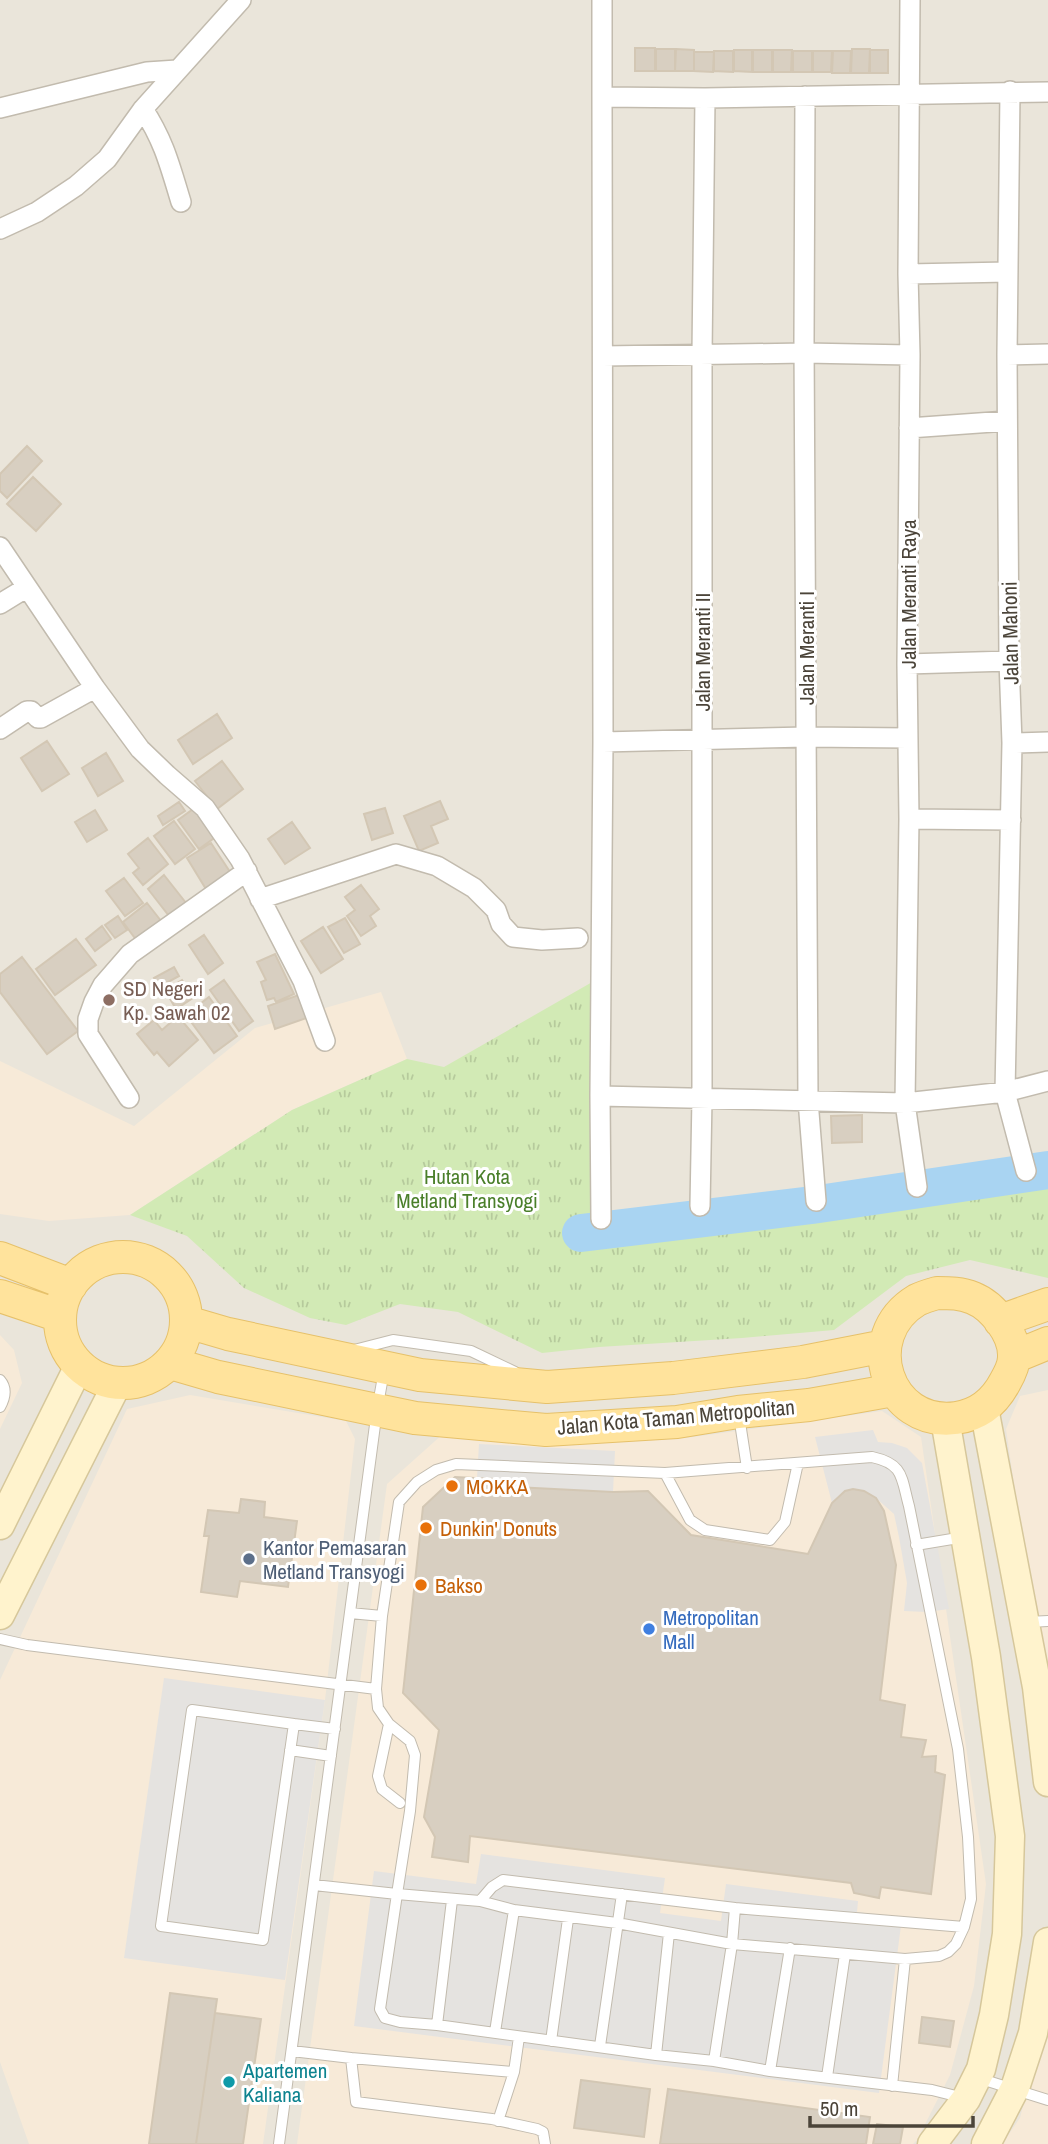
<svg xmlns="http://www.w3.org/2000/svg" width="1048" height="2144" viewBox="0 0 1048 2144" font-family="'Archivo Narrow',sans-serif">
<style>
.residential{fill:#eae5da}
.commercial{fill:#f7ead8}
.park{fill:url(#park-tufts)}
.parking{fill:#e5e3e0}
.lines{fill:none;stroke-linecap:round;stroke-linejoin:round}
.river{stroke:#a9d4f2;stroke-width:38}
.building{fill:#d8cfc1;stroke:#d3c7b4;stroke-width:2}
.lane-casing{stroke:#c2bbae;stroke-width:12}
.street-casing{stroke:#c2bbae;stroke-width:22}
.secondary-casing{stroke:#d6c79b;stroke-width:31}
.primary-casing{stroke:#e6c16a;stroke-width:34}
.lane{stroke:#fff;stroke-width:10}
.street{stroke:#fff;stroke-width:19}
.secondary{stroke:#fff3cd;stroke-width:28}
.primary{stroke:#ffe39c;stroke-width:32}
.education-dot{fill:#8d6e63;stroke:#fff;stroke-width:2.5}
.food-dot{fill:#e8710a;stroke:#fff;stroke-width:2.5}
.service-dot{fill:#5c6f8a;stroke:#fff;stroke-width:2.5}
.shop-dot{fill:#3f7fe0;stroke:#fff;stroke-width:2.5}
.culture-dot{fill:#0f9aa8;stroke:#fff;stroke-width:2.5}
.labels{text-anchor:middle;dominant-baseline:central;stroke-width:6;stroke-linejoin:round;paint-order:stroke}
.street-label{font-size:21px;fill:#4b4439;stroke:#fff}
.education-label{font-size:21px;fill:#785e54;stroke:#fff;text-anchor:start}
.park-label{font-size:21px;fill:#4a7f2a;stroke:#fff}
.food-label{font-size:21px;fill:#c56008;stroke:#fff;text-anchor:start}
.service-label{font-size:21px;fill:#4e5e75;stroke:#fff;text-anchor:start}
.shop-label{font-size:21px;fill:#366cbe;stroke:#fff;text-anchor:start}
.culture-label{font-size:21px;fill:#0d838f;stroke:#fff;text-anchor:start}
</style>
<defs>
<pattern id="park-tufts" width="24" height="20" patternUnits="userSpaceOnUse" patternTransform="scale(1.75)"><rect width="24" height="20" fill="#d2eab5"/><path d="M3 7l-1-3M5 7V3M7 7l1-3M15 17l-1-3M17 17v-4M19 17l1-3" fill="none" stroke="#b6ca9c"/></pattern>
</defs>
<rect width="100%" height="100%" fill="#f6f3ec"/>
<path class="residential" d="M 0,0 L 1048,0 L 1048,2144 L 0,2144 Z"/>
<path class="commercial" d="M 381,992 L 407,1059 L 292,1110 L 130,1215 L 49,1221 L 0,1214 L 0,1061 L 134,1126 L 255,1028 Z
M 0,1335 L 14,1350 L 22,1383 L 0,1429 Z
M 1048,1390 L 1048,1722 L 1006,1429 L 1020,1396 Z
M 190,1395 L 346,1421 L 355,1439 L 325,1700 L 263,2144 L 29,2144 L 0,2062 L 0,1680 L 127,1409 Z
M 882,1411 L 921,1437 L 986,1884 L 974,1986 L 950,2075 L 917,2140 L 913,2144 L 297,2144 L 387,1484 L 444,1433 L 577,1444 L 693,1437 Z
M 1048,2007 L 1048,2144 L 1002,2144 L 1020,2118 Z"/>
<path class="park" d="M 594,981 L 590,1249 L 1048,1170 L 1048,1278 L 970,1260 L 906,1276 L 834,1330 L 742,1338 L 599,1347 L 542,1353 L 458,1312 L 400,1304 L 346,1325 L 310,1318 L 244,1288 L 187,1236 L 130,1215 L 292,1110 L 407,1059 L 444,1067 Z"/>
<path class="parking" d="M 873,1430 L 878,1442 L 892,1443 L 907,1448 L 922,1463 L 949,1609 L 927,1612 L 904,1611 L 907,1583 L 899,1537 L 894,1514 L 876,1498 L 864,1491 L 853,1489 L 845,1491 L 832,1503 L 815,1437 Z
M 479,1444 L 615,1451 L 613,1492 L 515,1487 L 515,1480 L 477,1478 Z
M 164,1678 L 325,1700 L 285,1980 L 124,1958 Z
M 481,1854 L 665,1878 L 660,1913 L 721,1921 L 726,1884 L 858,1901 L 857,1912 L 902,1918 L 879,2093 L 354,2026 L 374,1871 L 476,1884 Z"/>
<g class="lines">
<path class="river" d="M 581,1233 L 812,1205 L 1048,1170"/>
</g>
<path class="building" d="M 635,48 L 655,48 L 655,71 L 635,71 Z
M 656,49 L 675,49 L 675,71 L 656,71 Z
M 676,49 L 694,50 L 694,71 L 675,71 Z
M 852,49 L 870,49 L 869,73 L 851,73 Z
M 734,50 L 752,50 L 752,72 L 734,71 Z
M 753,50 L 772,50 L 772,72 L 753,72 Z
M 773,50 L 792,50 L 791,72 L 773,72 Z
M 870,50 L 888,50 L 888,73 L 870,73 Z
M 714,51 L 733,51 L 733,72 L 714,71 Z
M 793,51 L 812,51 L 812,72 L 793,72 Z
M 813,51 L 832,51 L 831,72 L 813,72 Z
M 833,51 L 851,51 L 850,73 L 832,73 Z
M 694,52 L 714,52 L 713,72 L 694,71 Z
M 27,446 L 42,461 L 7,498 L 0,491 L 0,474 Z
M 33,477 L 61,504 L 36,531 L 7,504 Z
M 217,714 L 232,738 L 193,764 L 178,740 Z
M 47,741 L 69,774 L 42,791 L 21,758 Z
M 106,753 L 123,781 L 98,796 L 82,768 Z
M 222,761 L 243,789 L 217,809 L 195,781 Z
M 440,801 L 448,819 L 431,826 L 438,843 L 419,851 L 404,816 Z
M 179,802 L 185,811 L 163,825 L 158,816 Z
M 196,807 L 217,836 L 199,849 L 178,820 Z
M 385,808 L 393,833 L 372,840 L 364,814 Z
M 95,810 L 107,830 L 87,842 L 75,822 Z
M 174,821 L 195,849 L 175,864 L 154,836 Z
M 292,822 L 310,848 L 285,864 L 268,839 Z
M 148,838 L 168,864 L 143,885 L 133,873 L 139,868 L 128,854 Z
M 211,843 L 234,878 L 209,894 L 187,858 Z
M 164,875 L 190,908 L 173,921 L 148,889 Z
M 124,878 L 143,903 L 125,916 L 106,891 Z
M 361,885 L 379,909 L 370,916 L 376,926 L 361,936 L 347,916 L 355,910 L 345,897 Z
M 147,903 L 165,926 L 140,945 L 123,922 Z
M 118,916 L 127,930 L 115,938 L 105,925 Z
M 345,918 L 360,944 L 344,953 L 328,927 Z
M 102,926 L 111,939 L 95,951 L 86,939 Z
M 323,927 L 343,959 L 321,973 L 301,941 Z
M 204,935 L 223,963 L 208,974 L 189,945 Z
M 76,939 L 96,965 L 55,995 L 36,969 Z
M 275,954 L 294,994 L 276,1002 L 274,998 L 267,1000 L 261,982 L 266,980 L 257,962 Z
M 22,957 L 78,1031 L 47,1054 L 0,992 L 0,974 Z
M 174,967 L 179,976 L 159,987 L 154,978 Z
M 182,980 L 193,998 L 176,1009 L 165,990 Z
M 224,980 L 253,1021 L 239,1031 L 210,990 Z
M 307,992 L 315,1015 L 275,1029 L 268,1006 Z
M 209,997 L 237,1036 L 214,1053 L 186,1015 Z
M 178,1016 L 198,1040 L 169,1066 L 157,1052 L 154,1055 L 137,1034 L 154,1020 L 162,1030 Z
M 862,1115 L 862,1142 L 832,1143 L 831,1116 Z
M 455,1477 L 515,1480 L 515,1487 L 613,1492 L 648,1491 L 691,1535 L 808,1554 L 832,1503 L 845,1491 L 853,1489 L 864,1491 L 876,1498 L 884,1511 L 896,1565 L 880,1700 L 905,1705 L 901,1737 L 926,1740 L 922,1757 L 936,1756 L 935,1772 L 945,1775 L 931,1894 L 881,1887 L 879,1898 L 854,1893 L 851,1883 L 470,1836 L 468,1862 L 432,1857 L 435,1837 L 424,1817 L 439,1730 L 403,1693 L 423,1507 Z
M 241,1499 L 265,1502 L 264,1517 L 297,1521 L 288,1587 L 240,1581 L 237,1597 L 201,1592 L 209,1536 L 204,1536 L 208,1510 L 239,1513 Z
M 170,1993 L 217,1999 L 196,2144 L 149,2144 Z
M 215,2013 L 261,2019 L 243,2144 L 196,2144 Z
M 922,2017 L 954,2021 L 950,2047 L 919,2043 Z
M 581,2080 L 650,2089 L 644,2137 L 574,2128 Z
M 668,2089 L 870,2117 L 866,2144 L 660,2144 Z
M 877,2124 L 903,2127 L 900,2144 L 873,2144 Z"/>
<g class="lines">
<defs>
<path id="lane" d="M 354,1350 L 393,1340 L 471,1351 L 515,1372
M 0,1380 C 7,1388 5,1398 0,1407
M 739,1416 L 747,1468
M 665,1473 L 690,1520 L 705,1530 L 770,1540 L 785,1522 L 798,1463
M 916,1545 L 964,1537
M 350,1613 L 382,1616
M 1028,1622 L 1048,1621
M 0,1639 L 27,1645 L 376,1689
M 192,1710 L 294,1724 L 263,1940 L 161,1926 Z
M 294,1724 L 335,1729
M 389,1724 L 378,1776 L 382,1789 L 400,1803
M 290,1750 L 331,1756
M 314,1885 L 397,1894 L 410,1811 L 415,1755 L 410,1741 L 389,1724 L 378,1708 L 376,1689 L 382,1616 L 399,1502 L 417,1482 L 436,1470 L 456,1464 L 665,1473 L 872,1457 C 904,1464 901,1477 909,1506 L 958,1749 L 968,1837 L 971,1899 L 964,1927 L 956,1944 L 948,1952 L 939,1956 L 905,1959 L 732,1944 L 617,1923 L 514,1910 L 480,1901 L 397,1894 L 380,2009 L 385,2018 L 400,2022 L 437,2025 L 656,2055 L 714,2061 L 770,2071 L 932,2090 L 964,2098
M 480,1901 L 492,1887 L 503,1880 L 735,1908 L 732,1944 L 714,2061
M 735,1908 L 964,1927
M 437,2025 L 452,1900
M 495,2032 L 514,1910
M 551,2041 L 568,1919
M 600,2046 L 622,1894
M 292,2051 L 351,2058 L 356,2102 L 492,2119 L 537,2129 L 543,2132 L 545,2144
M 656,2055 L 669,1933
M 351,2058 L 514,2072 L 498,2121
M 770,2071 L 790,1948
M 514,2072 L 519,2037
M 827,2077 L 845,1954
M 978,2078 L 1048,2100
M 892,2086 L 905,1959
M 279,2144 L 377,1410 L 384,1371"/>
<path id="street" d="M 602,0 L 602,97
M 910,0 L 908,274 L 910,355 L 907,664 L 909,819 L 905,1103 L 917,1187
M 1010,91 L 1007,355 L 1009,661 L 1012,743 L 1005,1092 L 1026,1171
M 805,96 L 804,341 L 808,1100 L 816,1201
M 0,108 L 147,72 L 177,70
M 143,109 C 164,141 170,166 181,202
M 0,229 L 37,212 L 76,186 L 107,159 L 143,109 L 241,0
M 908,274 L 1008,272
M 1007,355 L 1048,354
M 603,356 L 805,353 L 910,355
M 909,428 L 1007,421
M 0,547 L 95,688 L 140,749 L 167,775 L 205,808 L 240,859 L 303,981 L 325,1041
M 0,604 L 26,588
M 907,664 L 1009,661
M 0,729 L 27,711 L 31,711 L 38,718 L 41,718 L 95,688
M 603,742 L 806,737 L 908,738
M 1012,743 L 1048,742
M 909,819 L 1011,820
M 260,899 L 396,854 L 437,866 L 474,888 L 496,910 L 501,924 L 513,937 L 542,940 L 578,938
M 600,1096 L 905,1103 L 1005,1092 L 1048,1081
M 129,1098 L 88,1034 L 88,1019 L 94,1002 L 103,985 L 130,954 L 247,871
M 700,1206 L 702,1098 L 702,355 L 705,98
M 601,1219 L 600,1096 L 603,742 L 602,97 L 705,98 L 1048,92"/>
<path id="secondary" d="M 984,1408 L 1037,1687 L 1048,1782
M 0,1525 L 79,1366
M 0,1615 L 117,1384
M 932,2144 L 966,2099 L 981,2069 L 994,2015 L 1007,1934 L 1010,1836 L 986,1657 L 945,1419
M 986,2144 L 1015,2088 L 1033,2033 L 1048,1942"/>
<path id="primary" d="M60 1320a63 63 0 1 1 126 0a63 63 0 1 1-126 0Z
M 0,1258 L 71,1285
M 937,1293 C 950,1293 961,1293 973,1298 C 993,1306 1015,1334 1014,1357 C 1014,1364 1009,1375 1005,1382 C 995,1401 979,1415 956,1418 C 887,1427 857,1336 917,1300 C 923,1297 930,1295 937,1293 Z
M 0,1296 L 60,1316
M 1000,1321 L 1048,1304
M 187,1322 L 228,1334 L 420,1375 L 547,1387 L 673,1378 L 803,1362 L 885,1346
M 1014,1357 L 1048,1343
M 170,1363 L 218,1377 L 415,1418 L 546,1430 L 677,1422 L 738,1412 L 809,1405 L 894,1390"/>
</defs>
<use href="#lane" class="lane-casing"/>
<use href="#street" class="street-casing"/>
<use href="#secondary" class="secondary-casing"/>
<use href="#primary" class="primary-casing"/>
<use href="#lane" class="lane"/>
<use href="#street" class="street"/>
<use href="#secondary" class="secondary"/>
<use href="#primary" class="primary"/>
</g>
<circle class="education-dot" cx="109" cy="1000" r="7"/>
<g class="food-dot">
<circle cx="452" cy="1486" r="7"/>
<circle cx="426" cy="1528" r="7"/>
<circle cx="421" cy="1585" r="7"/>
</g>
<circle class="service-dot" cx="249" cy="1559" r="7"/>
<circle class="shop-dot" cx="649" cy="1629" r="7"/>
<circle class="culture-dot" cx="229" cy="2082" r="7"/>
<g class="labels">
<g class="street-label">
<text transform="translate(908 594) rotate(-90)">Jalan Meranti Raya</text>
<text transform="translate(1010 633) rotate(-91)">Jalan Mahoni</text>
<text transform="translate(806 648) rotate(-90)">Jalan Meranti I</text>
<text transform="translate(702 652) rotate(-90)">Jalan Meranti II</text>
<text transform="translate(676 1417) rotate(-5)">Jalan Kota Taman Metropolitan</text>
</g>
<g class="education-label">
<text x="123" y="988">SD Negeri<tspan x="123" dy="24">Kp. Sawah 02</tspan></text>
</g>
<g class="park-label">
<text x="467" y="1176">Hutan Kota<tspan x="467" dy="24">Metland Transyogi</tspan></text>
</g>
<g class="food-label">
<text x="466" y="1486">MOKKA</text>
<text x="440" y="1528">Dunkin' Donuts</text>
<text x="435" y="1585">Bakso</text>
</g>
<g class="service-label">
<text x="263" y="1547">Kantor Pemasaran<tspan x="263" dy="24">Metland Transyogi</tspan></text>
</g>
<g class="shop-label">
<text x="663" y="1617">Metropolitan<tspan x="663" dy="24">Mall</tspan></text>
</g>
<g class="culture-label">
<text x="243" y="2070">Apartemen<tspan x="243" dy="24">Kaliana</tspan></text>
</g>
</g>
<path d="M810 2116v10h163v-10" fill="none" stroke="#4b4439" stroke-width="3.5"/>
<text x="820" y="2116" font-size="21" fill="#4b4439" stroke="#ffffff" stroke-width="5" paint-order="stroke">50 m</text>
</svg>
